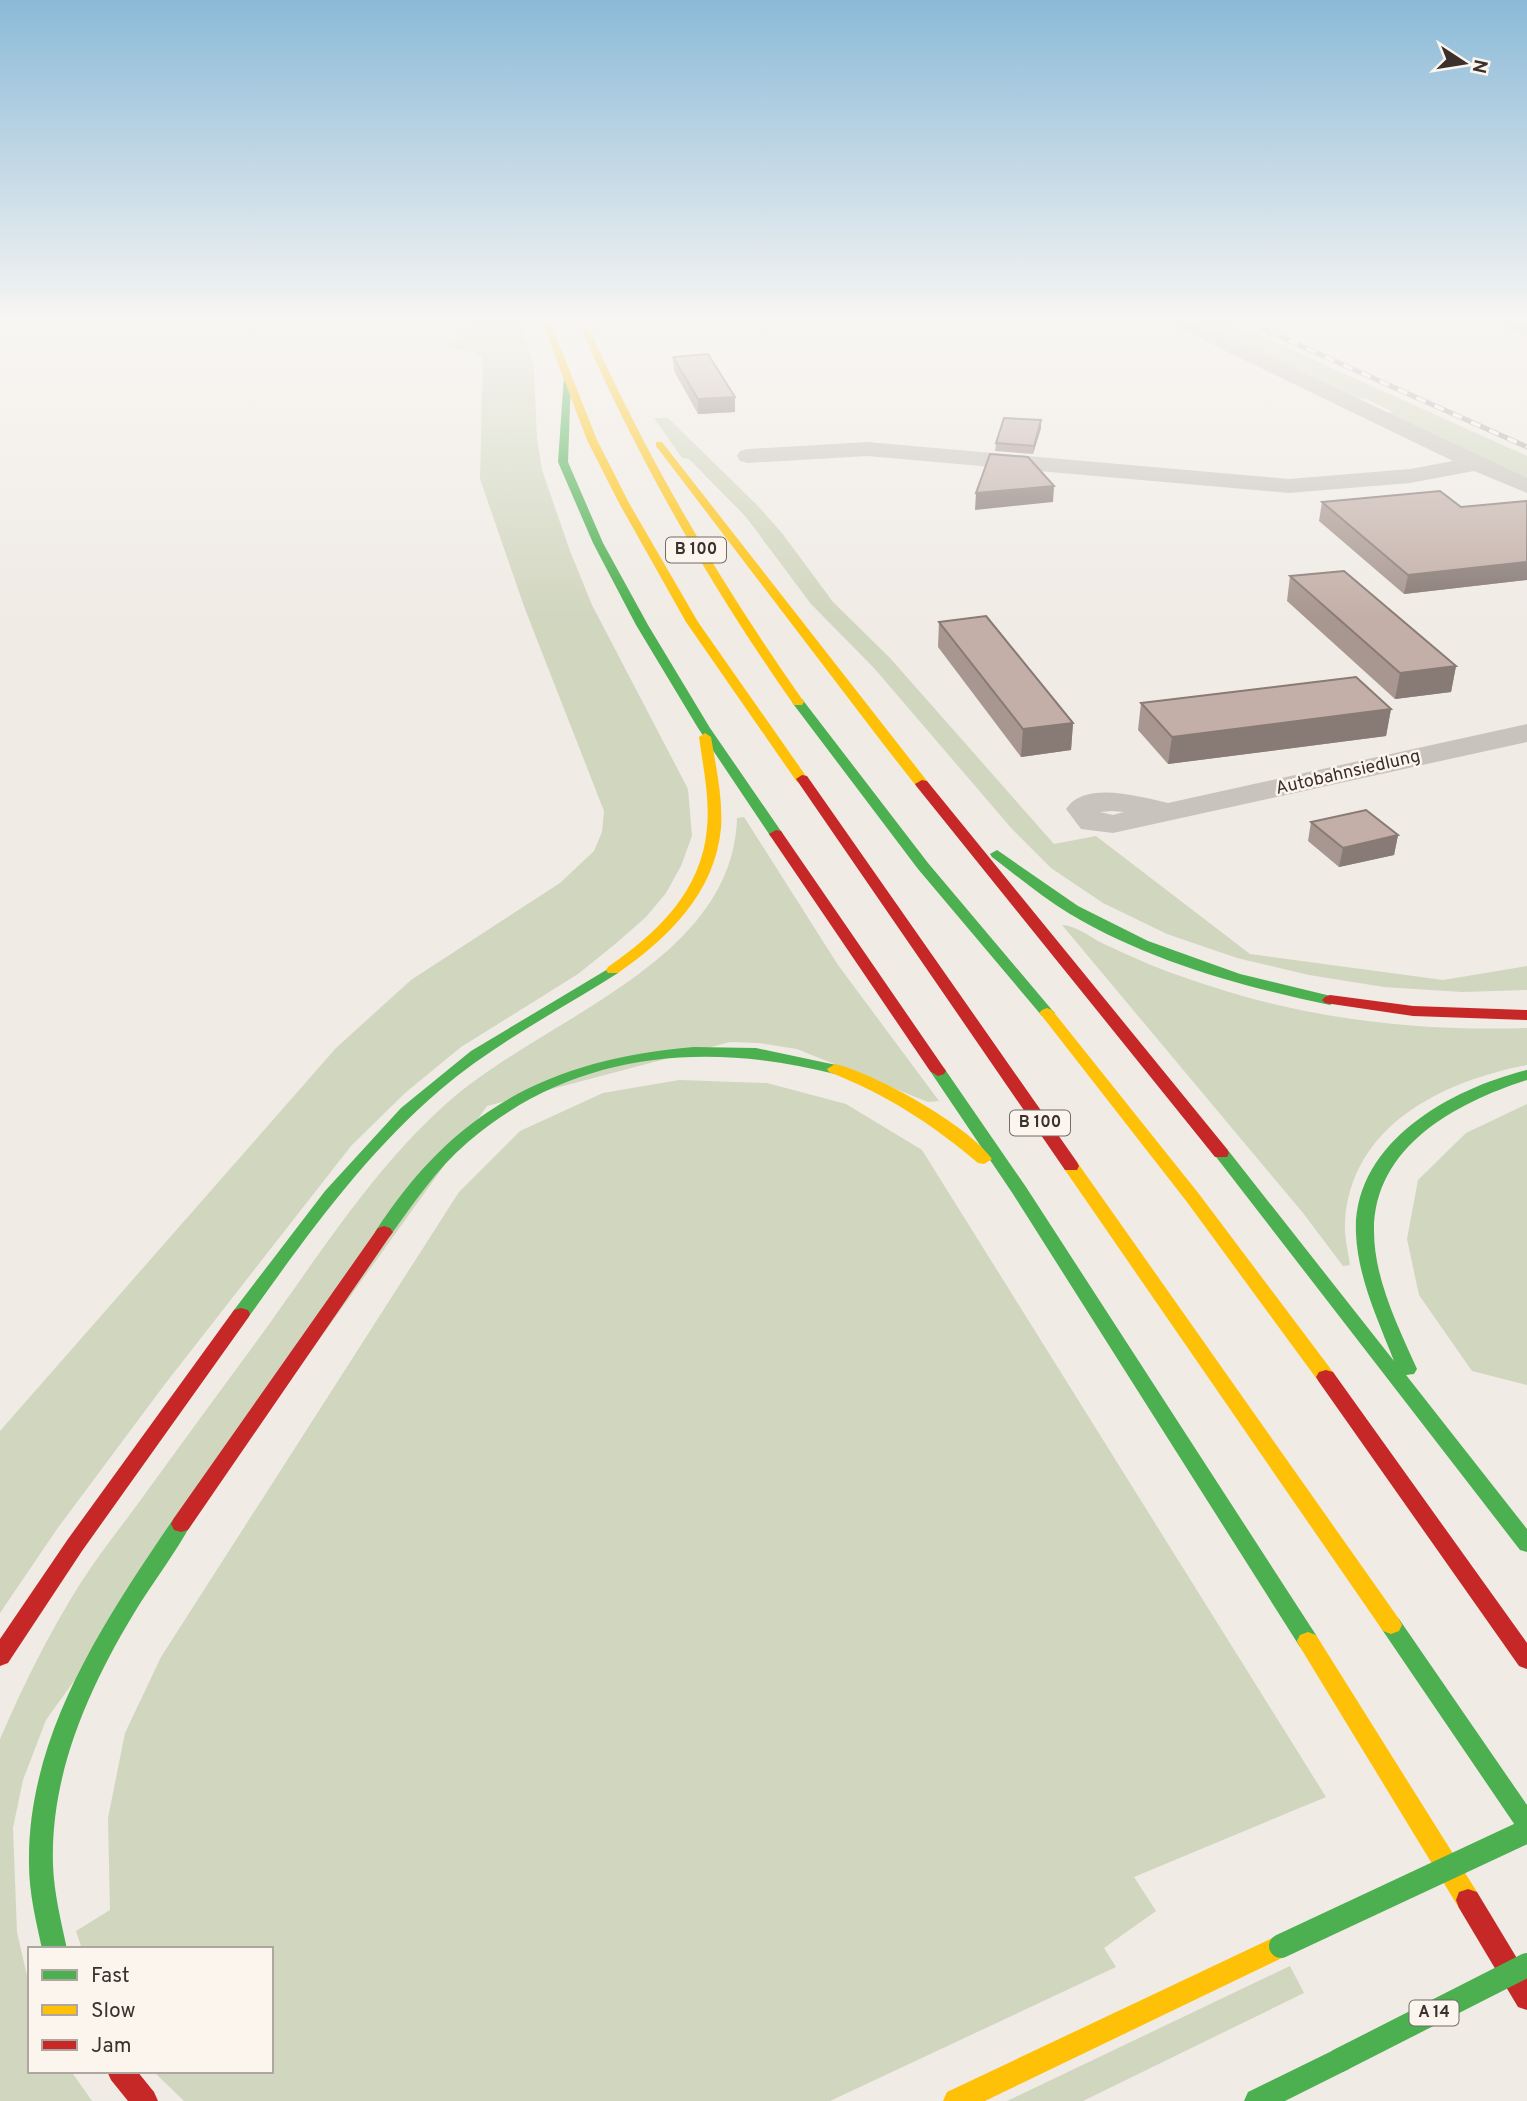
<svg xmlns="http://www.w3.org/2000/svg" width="1527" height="2101" viewBox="0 0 1527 2101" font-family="Overpass,sans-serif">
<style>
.green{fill:#d1d6bf}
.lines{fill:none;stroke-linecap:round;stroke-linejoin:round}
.street{fill:#c9c3be;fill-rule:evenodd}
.fast{fill:#4caf50;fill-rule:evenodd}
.slow{fill:#ffc107;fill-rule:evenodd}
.jam{fill:#c62828;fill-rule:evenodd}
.rail-casing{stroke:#b1aca8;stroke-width:5}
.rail{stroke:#fbf5ee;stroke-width:3.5;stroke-dasharray:10;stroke-linecap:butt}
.fast-bridge{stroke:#4caf50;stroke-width:24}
.wall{fill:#a89690}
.shaded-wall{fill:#887a75}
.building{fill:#c3afa7;stroke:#887a75;stroke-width:2}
.labels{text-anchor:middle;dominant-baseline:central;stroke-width:5;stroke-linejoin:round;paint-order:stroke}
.shield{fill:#fbf5ee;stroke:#756b66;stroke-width:2}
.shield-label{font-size:16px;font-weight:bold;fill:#3b302b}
.street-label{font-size:18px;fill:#3b302b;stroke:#fbf5ee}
</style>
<rect width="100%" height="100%" fill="#f0ebe5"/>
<path class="green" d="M 470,324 L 522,324 L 534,369 L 537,438 L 542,470 L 570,551 L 592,605 L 688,789 L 692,836 L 681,866 L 666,893 L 646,917 L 614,945 L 578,974 L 461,1047 L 405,1093 L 351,1146 L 165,1384 L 57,1529 L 0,1613 L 0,1431 L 336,1048 L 411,980 L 560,883 L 594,851 L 602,832 L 604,811 L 525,609 L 480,479 L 483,357 L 474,352 L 444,347 L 456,341 Z
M 1197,324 L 1234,324 L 1527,456 L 1527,479 L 1389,416 L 1391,411 L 1366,399 L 1349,397 Z
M 654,418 L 668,418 L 757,505 L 782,533 L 833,602 L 890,658 L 1054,844 L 1096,836 L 1250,954 L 1443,980 L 1527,966 L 1527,990 L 1462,992 L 1384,987 L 1309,975 L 1237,958 L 1167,934 L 1103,903 L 1051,868 L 1012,829 L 874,668 L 811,604 L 746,517 L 689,459 L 682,458 Z
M 744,817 L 838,965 L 939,1101 L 928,1102 L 797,1049 L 759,1043 L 730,1042 L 487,1106 L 46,1720 L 23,1780 L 13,1828 L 17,1932 L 30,1989 L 30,2071 L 71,2071 L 92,2101 L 0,2101 L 0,1739 C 23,1686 49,1633 80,1584 C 97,1557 118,1531 137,1505 C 178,1448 220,1391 262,1334 C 319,1255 374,1168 447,1103 C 540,1019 733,964 737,818 Z
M 1062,925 C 1076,925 1091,938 1104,944 C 1130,956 1156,968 1183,977 C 1294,1017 1409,1032 1527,1028 L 1527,1065 C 1443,1081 1351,1125 1345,1222 C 1344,1235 1348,1251 1350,1265 L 1343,1266 L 1303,1213 Z
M 679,1080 L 767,1083 L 846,1104 L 922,1150 L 1326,1797 L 1134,1877 L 1156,1911 L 1104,1948 L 1116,1967 L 830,2101 L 184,2101 L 153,2071 L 271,2071 L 271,1949 L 82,1949 L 76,1931 L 110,1910 L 108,1818 L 125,1733 L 161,1657 L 459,1192 L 520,1131 L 603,1093 Z
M 1527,1104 L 1527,1385 L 1472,1371 L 1419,1295 L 1407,1239 L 1418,1180 L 1466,1133 Z
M 1290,1966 L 1304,1993 L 1083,2101 L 1007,2101 Z"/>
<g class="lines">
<path class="street" d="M 1175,324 L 1200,324 L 1527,478 L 1527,493 L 1474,471 L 1410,483 L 1289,493 L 867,456 L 748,463 L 740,461 L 737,456 L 740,451 L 748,449 L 867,442 L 1289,479 L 1410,469 L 1453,461 L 1178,328 Z
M 1505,324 L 1527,324 L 1527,336 L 1507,328 Z
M 1527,724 L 1527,742 L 1113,833 L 1081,829 L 1066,809 C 1085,780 1140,797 1168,803 ZM 1112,811 L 1124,812 L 1113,815 L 1100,812 Z"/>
<path class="fast" d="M 564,376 L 571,378 L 568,462 L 603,543 L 648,625 L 710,728 L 783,834 L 781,837 L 771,837 L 698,728 L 636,625 L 593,543 L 558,462 Z
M 798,698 L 802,699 L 928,863 L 1052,1010 L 1055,1013 L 1052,1016 L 1042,1016 L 918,869 L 794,705 L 792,702 Z
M 997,850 L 1078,906 L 1148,941 L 1240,974 L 1335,997 L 1338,1000 L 1330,1005 C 1240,986 1149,961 1070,914 C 1042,897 1017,876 992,857 L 990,854 Z
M 613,966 L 618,967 L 620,970 L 618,973 C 558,1011 494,1044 440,1090 C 364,1155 305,1238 248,1318 L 234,1318 L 232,1314 L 234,1310 L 325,1191 L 401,1108 L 471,1051 Z
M 694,1047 L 756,1048 L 841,1066 L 843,1069 L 835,1074 C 705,1041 574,1051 468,1142 C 437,1168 414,1203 390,1236 L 378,1236 L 375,1232 C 454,1109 551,1059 694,1047 Z
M 938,1066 L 944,1068 L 1026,1187 L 1316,1635 L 1319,1641 L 1316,1647 L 1308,1650 L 1300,1647 L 1013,1194 L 930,1071 Z
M 1527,1070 L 1527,1080 C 1456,1103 1374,1146 1374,1231 C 1374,1279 1398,1326 1417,1369 L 1414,1374 L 1406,1375 L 1527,1529 L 1527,1552 L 1520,1550 L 1213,1153 L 1215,1149 L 1227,1149 L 1394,1361 C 1378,1320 1358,1278 1356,1234 C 1352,1143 1450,1089 1527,1070 Z
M 181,1516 L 188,1518 L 191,1524 C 176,1552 156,1578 139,1605 C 91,1683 50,1771 53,1865 C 54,1893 61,1921 67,1949 L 42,1949 C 36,1921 29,1893 29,1864 C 27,1735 104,1621 174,1518 Z
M 1391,1616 L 1399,1619 L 1527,1805 L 1527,1834 L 1519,1831 L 1383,1631 L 1380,1625 L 1383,1619 Z
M 1340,2047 L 1349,2051 L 1353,2060 L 1349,2069 L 1285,2101 L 1244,2101 L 1248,2092 Z"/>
<path class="slow" d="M 543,324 L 551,324 L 597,440 L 629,503 L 698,622 L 808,779 L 807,782 L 797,782 L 686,622 L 619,503 L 587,440 Z
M 579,324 L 587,324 C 648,460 719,581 804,702 L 802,705 L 794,705 C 709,584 638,459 579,324 Z
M 656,442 L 662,442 L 927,781 L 927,787 L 917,787 L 884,745 L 656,446 Z
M 705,733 L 711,737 C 716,767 723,798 721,828 C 715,893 668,938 618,973 L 608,973 L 606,970 L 608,967 C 657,933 702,891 707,828 C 710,798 703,767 699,737 Z
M 1047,1008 L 1052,1010 L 1199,1194 L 1333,1372 L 1336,1377 L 1333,1382 L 1326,1384 L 1319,1382 L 1187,1202 L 1042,1016 L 1039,1013 L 1042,1010 Z
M 835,1064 C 876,1074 968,1125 992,1159 L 984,1164 L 978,1163 C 932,1124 886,1094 829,1072 L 827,1069 Z
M 1071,1161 L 1077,1162 L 1399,1619 L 1402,1625 L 1399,1631 L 1391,1634 L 1383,1631 L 1065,1170 L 1063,1166 L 1065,1162 Z
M 1308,1632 L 1316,1635 L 1477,1892 L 1480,1900 L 1477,1908 L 1468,1911 L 1459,1908 L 1300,1647 L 1297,1641 L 1300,1635 Z
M 1281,1934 L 1290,1938 L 1293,1946 L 1290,1954 L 985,2101 L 943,2101 L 947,2092 Z"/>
<path class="jam" d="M 802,775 L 807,776 L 1077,1162 L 1079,1166 L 1077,1170 L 1065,1170 L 796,779 Z
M 922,780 L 927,781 L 1227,1149 L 1229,1153 L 1227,1157 L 1215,1157 L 917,787 L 915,784 Z
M 776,830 L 781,831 L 946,1071 L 944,1074 L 938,1076 L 930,1071 L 769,834 Z
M 1330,995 L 1413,1006 L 1527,1010 L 1527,1020 L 1413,1016 L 1325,1003 L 1322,1000 L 1325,997 Z
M 384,1226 L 390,1228 L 393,1232 L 390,1236 L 188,1530 L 181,1532 L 174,1530 L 171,1524 L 174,1518 L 378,1228 Z
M 241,1308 L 248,1310 L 250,1314 L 248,1318 L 82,1551 L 8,1663 L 0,1666 L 0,1639 L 68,1539 L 234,1310 Z
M 1326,1370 L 1333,1372 L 1527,1643 L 1527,1669 L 1519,1666 L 1319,1382 L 1316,1377 L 1319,1372 Z
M 1468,1889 L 1477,1892 L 1527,1975 L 1527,2010 L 1518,2007 L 1459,1908 L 1456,1900 L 1459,1892 Z
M 107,2071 L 137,2071 L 154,2092 L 158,2101 L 128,2101 L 111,2080 Z"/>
<defs>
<path id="rail" d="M 1252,324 L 1527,447"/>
</defs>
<use href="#rail" class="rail-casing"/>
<use href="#rail" class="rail"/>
<path class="fast-bridge" d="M 1281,1946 L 1527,1831
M 1340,2060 L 1527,1965"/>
</g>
<path class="wall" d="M 673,357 L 735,397 L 735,412 L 698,414 L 674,371 Z
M 1041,420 L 1041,428 L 1033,454 L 995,451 L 996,443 Z
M 1527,501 L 1527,580 L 1404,594 L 1319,521 L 1322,502 L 1461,507 Z
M 1290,576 L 1456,666 L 1451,692 L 1395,699 L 1287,601 Z
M 939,622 L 1073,723 L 1071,750 L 1021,757 L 938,647 Z
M 1141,703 L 1391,709 L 1386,736 L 1168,764 L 1138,730 Z
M 1311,822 L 1398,835 L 1394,855 L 1339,867 L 1308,841 Z"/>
<path class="shaded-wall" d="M 735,397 L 735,412 L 698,414 L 698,399 Z
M 1041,420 L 1041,428 L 1033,454 L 1034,446 Z
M 1054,486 L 1053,502 L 975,510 L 976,493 Z
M 1527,562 L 1527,580 L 1404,594 L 1408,575 Z
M 1456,666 L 1451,692 L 1395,699 L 1400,673 Z
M 1391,709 L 1386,736 L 1168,764 L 1172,737 Z
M 1073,723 L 1071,750 L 1021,757 L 1023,729 Z
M 1398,835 L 1394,855 L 1339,867 L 1343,848 Z"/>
<path class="building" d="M 708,354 L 735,397 L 698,399 L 673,357 Z
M 1004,418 L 1041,420 L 1034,446 L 996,443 Z
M 990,454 L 1028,457 L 1054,486 L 976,493 Z
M 1440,491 L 1461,507 L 1527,501 L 1527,562 L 1408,575 L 1322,502 Z
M 1344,571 L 1456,666 L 1400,673 L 1290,576 Z
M 986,616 L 1073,723 L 1023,729 L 939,622 Z
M 1356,677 L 1391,709 L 1172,737 L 1141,703 Z
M 1366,810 L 1398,835 L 1343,848 L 1311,822 Z"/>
<linearGradient id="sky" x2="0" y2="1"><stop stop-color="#8bbad8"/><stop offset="0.52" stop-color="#f8f6f3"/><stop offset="1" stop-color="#f8f6f3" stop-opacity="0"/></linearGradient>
<rect width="1527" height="618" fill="url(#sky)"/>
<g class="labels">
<g class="shield">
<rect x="666" y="537.5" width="60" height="25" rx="5"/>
<rect x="1010" y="1110.5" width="60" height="25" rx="5"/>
<rect x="1409.5" y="2000.5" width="49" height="25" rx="5"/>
</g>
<g class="shield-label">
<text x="696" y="550">B 100</text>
<text x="1040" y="1123">B 100</text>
<text x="1434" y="2013">A 14</text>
</g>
<g class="street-label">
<text transform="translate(1348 773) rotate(-13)">Autobahnsiedlung</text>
</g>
</g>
<rect x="28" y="1947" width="245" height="126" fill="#fbf5ee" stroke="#aea6a0" stroke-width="2"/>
<rect x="42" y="1970" width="35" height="10" fill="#4caf50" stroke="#aea6a0" stroke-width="2"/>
<text x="91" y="1982" font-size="21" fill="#3b302b">Fast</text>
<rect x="42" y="2005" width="35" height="10" fill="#ffc107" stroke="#aea6a0" stroke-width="2"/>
<text x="91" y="2017" font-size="21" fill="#3b302b">Slow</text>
<rect x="42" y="2040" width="35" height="10" fill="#c62828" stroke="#aea6a0" stroke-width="2"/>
<text x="91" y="2052" font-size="21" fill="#3b302b">Jam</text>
<g transform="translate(1464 63) rotate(102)" stroke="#fbf5ee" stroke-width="5" paint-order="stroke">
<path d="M0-5L12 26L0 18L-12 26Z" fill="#3b302b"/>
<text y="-10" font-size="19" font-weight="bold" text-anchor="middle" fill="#3b302b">N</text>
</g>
</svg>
